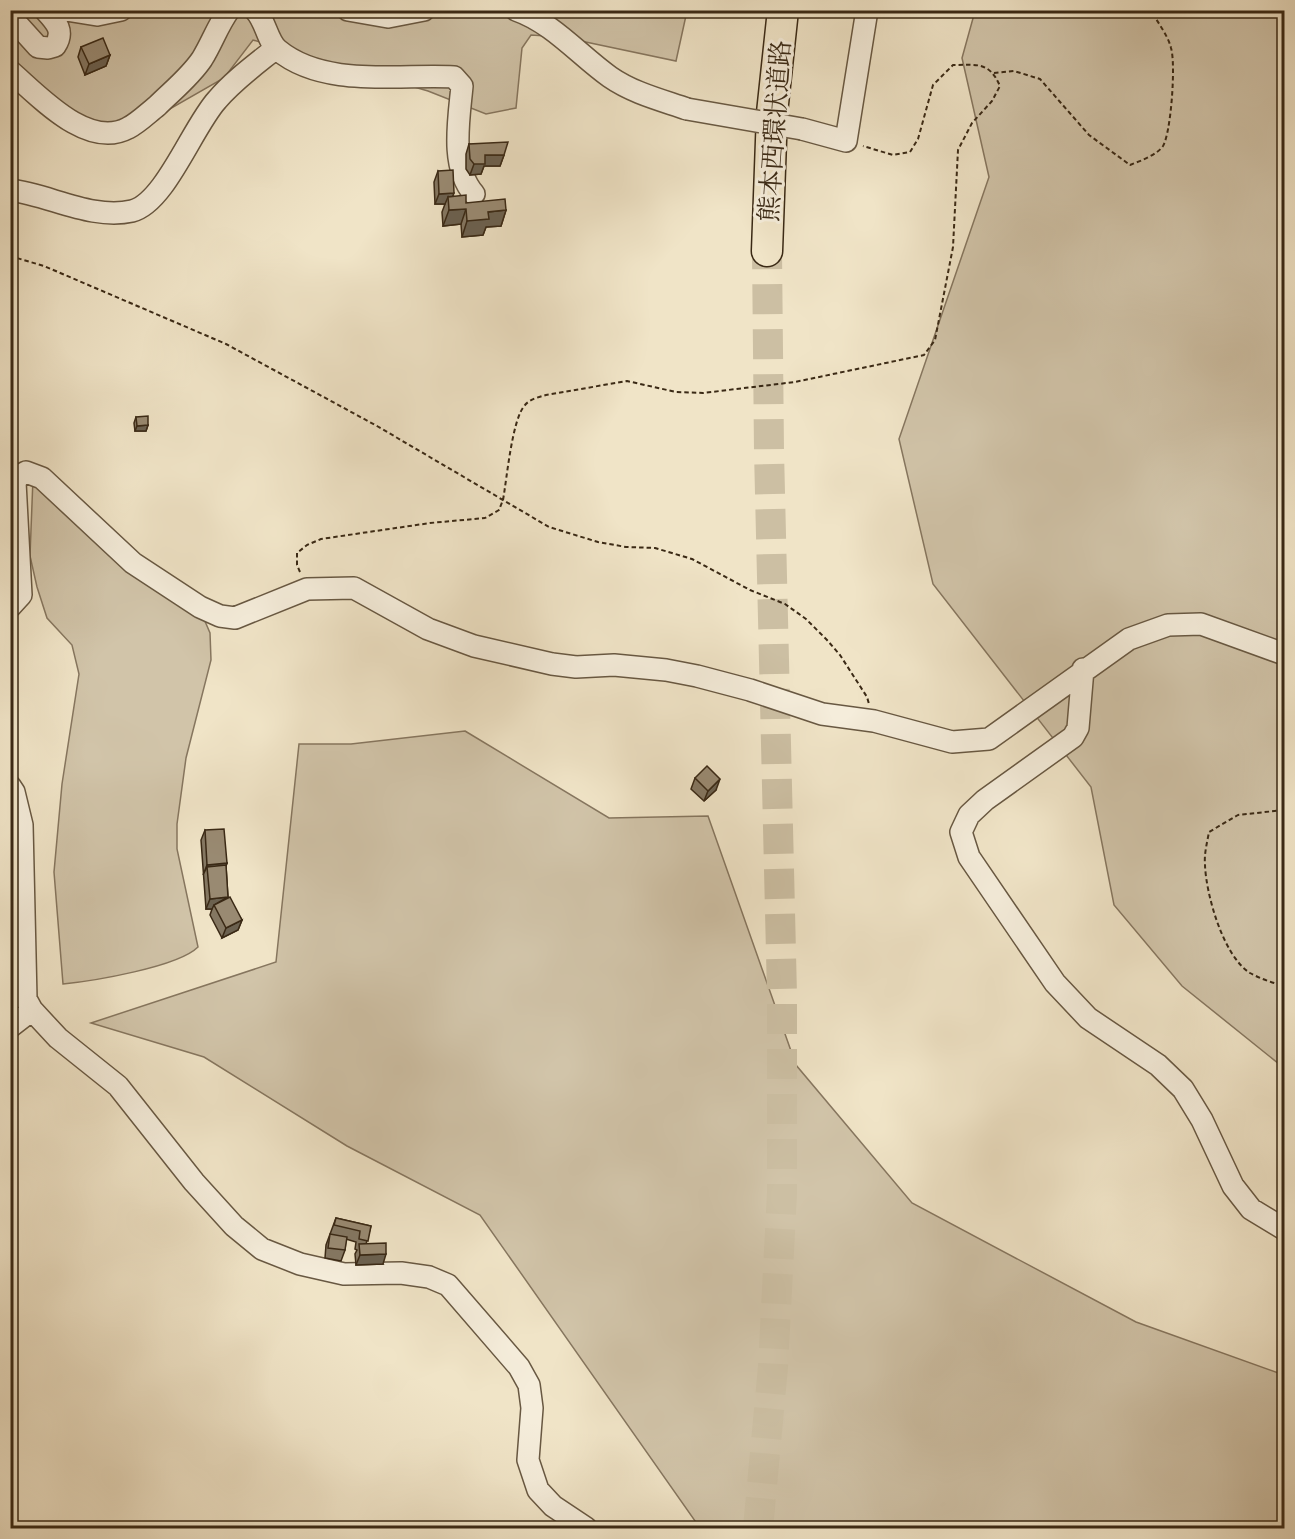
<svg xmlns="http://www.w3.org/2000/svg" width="1295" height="1539" viewBox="0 0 1295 1539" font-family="Cardo,'Noto Serif JP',serif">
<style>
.green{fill:#d1c4a9;stroke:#86765f;stroke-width:1.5}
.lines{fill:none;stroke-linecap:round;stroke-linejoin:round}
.highway-tunnel{stroke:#ccbfa3;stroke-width:30;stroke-dasharray:30 15;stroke-linecap:butt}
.minor-casing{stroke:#685842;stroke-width:24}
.highway-casing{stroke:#3a2915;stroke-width:33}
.path{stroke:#3a2915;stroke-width:2;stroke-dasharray:4.5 3;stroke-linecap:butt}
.minor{stroke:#f5eddb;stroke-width:21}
.highway{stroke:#f0e4c7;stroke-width:30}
.minor-bridge-casing{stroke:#685842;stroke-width:24;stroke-linecap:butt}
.minor-bridge{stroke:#f5eddb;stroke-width:21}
.wall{fill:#847762;stroke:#3a2915;stroke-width:1.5}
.shaded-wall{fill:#6b6150;stroke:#3a2915;stroke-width:1.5}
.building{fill:#998a72;stroke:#3a2915;stroke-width:1.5}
.labels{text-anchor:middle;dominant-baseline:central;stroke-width:6;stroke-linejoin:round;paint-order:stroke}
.street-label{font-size:26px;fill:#3a2915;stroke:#f5eddb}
</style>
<rect width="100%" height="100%" fill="#f0e4c7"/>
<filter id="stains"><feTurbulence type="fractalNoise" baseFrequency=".00333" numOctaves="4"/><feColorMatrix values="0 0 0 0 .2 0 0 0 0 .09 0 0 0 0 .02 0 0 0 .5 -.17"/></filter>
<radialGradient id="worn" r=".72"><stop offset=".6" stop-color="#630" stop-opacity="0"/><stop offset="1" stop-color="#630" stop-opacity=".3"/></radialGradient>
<path class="green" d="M 10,11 L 687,11 L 676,61 L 562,37 L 531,35 L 522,48 L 516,108 L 486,114 L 428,91 L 253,40 L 224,78 L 121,137 L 11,81 Z
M 975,11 L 1284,11 L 1284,1068 L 1182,986 L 1114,905 L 1091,787 L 933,584 L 899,439 L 989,177 L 962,58 Z
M 33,478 L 201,612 L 210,633 L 211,660 L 186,758 L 177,824 L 177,849 L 198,947 C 178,967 93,981 63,984 L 54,872 L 62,784 L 79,674 L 72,645 L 47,618 L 37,587 L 30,556 Z
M 465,731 L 609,818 L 708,816 L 796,1065 L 912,1203 L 1136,1322 L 1284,1375 L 1284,1528 L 700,1528 L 480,1215 L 347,1146 L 204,1057 L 91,1023 L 276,962 L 299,744 L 351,744 Z"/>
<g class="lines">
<path class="highway-tunnel" d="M 758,1528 L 773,1367 L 782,1193 L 782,995 L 769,451 L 767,251"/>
<defs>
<path id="minor" d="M 66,10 L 97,15 L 121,10
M 255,10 C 266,21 267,41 278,50 C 324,88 399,74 454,77 L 462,86 C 459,119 450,167 474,194
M 348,10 L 388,17 L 424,10
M 516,10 C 553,23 579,55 610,77 C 633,93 661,100 687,109
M 10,16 L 38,47 L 48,48 L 55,46 C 65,31 56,22 45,10
M 10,71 C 38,95 87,150 128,128 C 138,123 148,113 157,106 C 172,91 190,77 202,59 C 212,43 218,25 229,10
M 802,129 L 846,141 L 867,10
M 10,190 C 50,195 92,220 132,211 C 165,203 193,126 217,100 C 234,80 255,65 276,48
M 10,607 L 21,595 L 15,482 L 19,476 L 26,472 L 42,478 L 133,563 L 200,607 L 220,616 L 235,618 L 307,589 L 354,588 L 428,629 L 474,646 L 552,664 L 576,667 L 614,665 L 666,670 L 697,676 L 750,690 L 822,714 L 874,721 L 952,742 L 989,739 L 1129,639 L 1168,625 L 1201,624 L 1284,654
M 1083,669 L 1078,728 L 1073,737 L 985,800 L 969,815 L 961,832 L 969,857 L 1055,983 L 1088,1018 L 1158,1065 L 1183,1089 L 1202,1120 L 1233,1186 L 1251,1209 L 1284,1229
M 10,786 L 14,792 L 22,825 L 26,999 L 32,1010 L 58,1038 L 118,1086 L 194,1182 L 234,1226 L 262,1249 L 300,1264 L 344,1274 L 401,1273 L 429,1277 L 448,1285 L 519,1367 L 529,1385 L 532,1408 L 528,1460 L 538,1490 L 553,1506 L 586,1528
M 10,1027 L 32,1010"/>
<path id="highway" d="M 767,251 L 772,113 L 783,10"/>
</defs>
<use href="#minor" class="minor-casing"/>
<use href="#highway" class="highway-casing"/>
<path class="path" d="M 994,73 L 1014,71 L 1040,79 L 1089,135 L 1130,165 C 1140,161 1157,155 1163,146 C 1171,133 1176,64 1171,48 C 1168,35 1157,22 1151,10
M 10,256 L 44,266 L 226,344 L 377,426 L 549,527 L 598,542 L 626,547 L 655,548 L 692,559 L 750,590 L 785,604 L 806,619 L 827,640 L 840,655 L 867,697 L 869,704
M 300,572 L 297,565 L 297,553 L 307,545 L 321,539 L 430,523 L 485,518 L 499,510 L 503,500 C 507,478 512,419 525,405 C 530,399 539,397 546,395 L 627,381 L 676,392 L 703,393 L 795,382 L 924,355 L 935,340 L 953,247 L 958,150 L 972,123 L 992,101 L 1000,86 C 989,61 977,65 953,65 L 933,85 L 918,139 L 910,152 L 893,155 L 863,146
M 1284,810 L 1238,815 L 1209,832 C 1207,843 1204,854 1205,865 C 1206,894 1223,956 1250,973 C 1259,978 1274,984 1284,985"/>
<use href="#minor" class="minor"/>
<use href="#highway" class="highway"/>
<defs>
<path id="minor-bridge" d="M 687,109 L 802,129"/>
</defs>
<use href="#minor-bridge" class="minor-bridge-casing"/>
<use href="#minor-bridge" class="minor-bridge"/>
</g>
<path class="wall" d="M 81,47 L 110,55 L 106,66 L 85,75 L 78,57 Z
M 469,144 L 504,155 L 500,166 L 484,166 L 481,174 L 470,175 L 466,169 L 466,154 Z
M 438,171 L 453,196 L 466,203 L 506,210 L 501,226 L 486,227 L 483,235 L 462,237 L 461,224 L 443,226 L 442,212 L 445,204 L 435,204 L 434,182 Z
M 136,417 L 148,425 L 146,431 L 135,431 L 134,423 Z
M 695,778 L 716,790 L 704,801 L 691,789 Z
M 205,830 L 227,863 L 226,866 L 228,898 L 242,920 L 238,930 L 222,938 L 210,915 L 212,909 L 206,909 L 201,840 Z
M 336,1218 L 371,1226 L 366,1244 L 383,1264 L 356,1265 L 355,1254 L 357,1250 L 355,1249 L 356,1242 L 346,1239 L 345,1250 L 341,1261 L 325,1258 L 326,1245 Z"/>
<path class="shaded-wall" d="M 110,55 L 106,66 L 85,75 L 89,64 Z
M 485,155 L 504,155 L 500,166 L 484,166 L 481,174 L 470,175 L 474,164 Z
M 454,193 L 450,203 L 448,197 L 445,204 L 435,204 L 439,194 Z
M 466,209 L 461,224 L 443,226 L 449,210 Z
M 506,210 L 501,226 L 486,227 L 483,235 L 462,237 L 467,221 L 488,212 Z
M 148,425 L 146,431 L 135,431 L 137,426 Z
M 720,779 L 716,790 L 704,801 L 708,791 Z
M 227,863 L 223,874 L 207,867 L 203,875 L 207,865 Z
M 228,897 L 214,905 L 212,909 L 206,909 L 210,899 Z
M 242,920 L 238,930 L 222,938 L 226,928 Z
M 386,1254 L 383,1264 L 356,1265 L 360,1255 Z"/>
<path class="building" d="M 103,38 L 110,55 L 89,64 L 81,47 Z
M 508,142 L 504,155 L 485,155 L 485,164 L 474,164 L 470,159 L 469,144 Z
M 453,170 L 454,193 L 439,194 L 438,171 Z
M 466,195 L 466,203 L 505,199 L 506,210 L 488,212 L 489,219 L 467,221 L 466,209 L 449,210 L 448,197 Z
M 148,416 L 148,425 L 137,426 L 136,417 Z
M 707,766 L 720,779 L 708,791 L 695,778 Z
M 224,829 L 227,863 L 207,865 L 205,830 Z
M 226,865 L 228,897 L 210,899 L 207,867 Z
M 230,897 L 242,920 L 226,928 L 214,905 Z
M 336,1218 L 371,1226 L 368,1241 L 359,1239 L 360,1231 L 334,1225 Z
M 330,1234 L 347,1237 L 345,1250 L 328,1248 Z
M 386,1243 L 386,1254 L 360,1255 L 359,1244 Z"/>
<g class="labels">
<g class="street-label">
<text transform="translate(775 131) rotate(-86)">熊本西環状道路</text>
</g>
</g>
<rect width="1295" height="1539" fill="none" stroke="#f0e4c7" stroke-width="36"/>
<rect x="12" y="12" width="1271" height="1515" fill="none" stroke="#3a2915" stroke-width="3"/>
<rect x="18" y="18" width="1259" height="1503" fill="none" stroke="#3a2915" stroke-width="1.5"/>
<rect width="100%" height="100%" filter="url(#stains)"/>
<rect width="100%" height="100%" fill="url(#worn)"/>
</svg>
